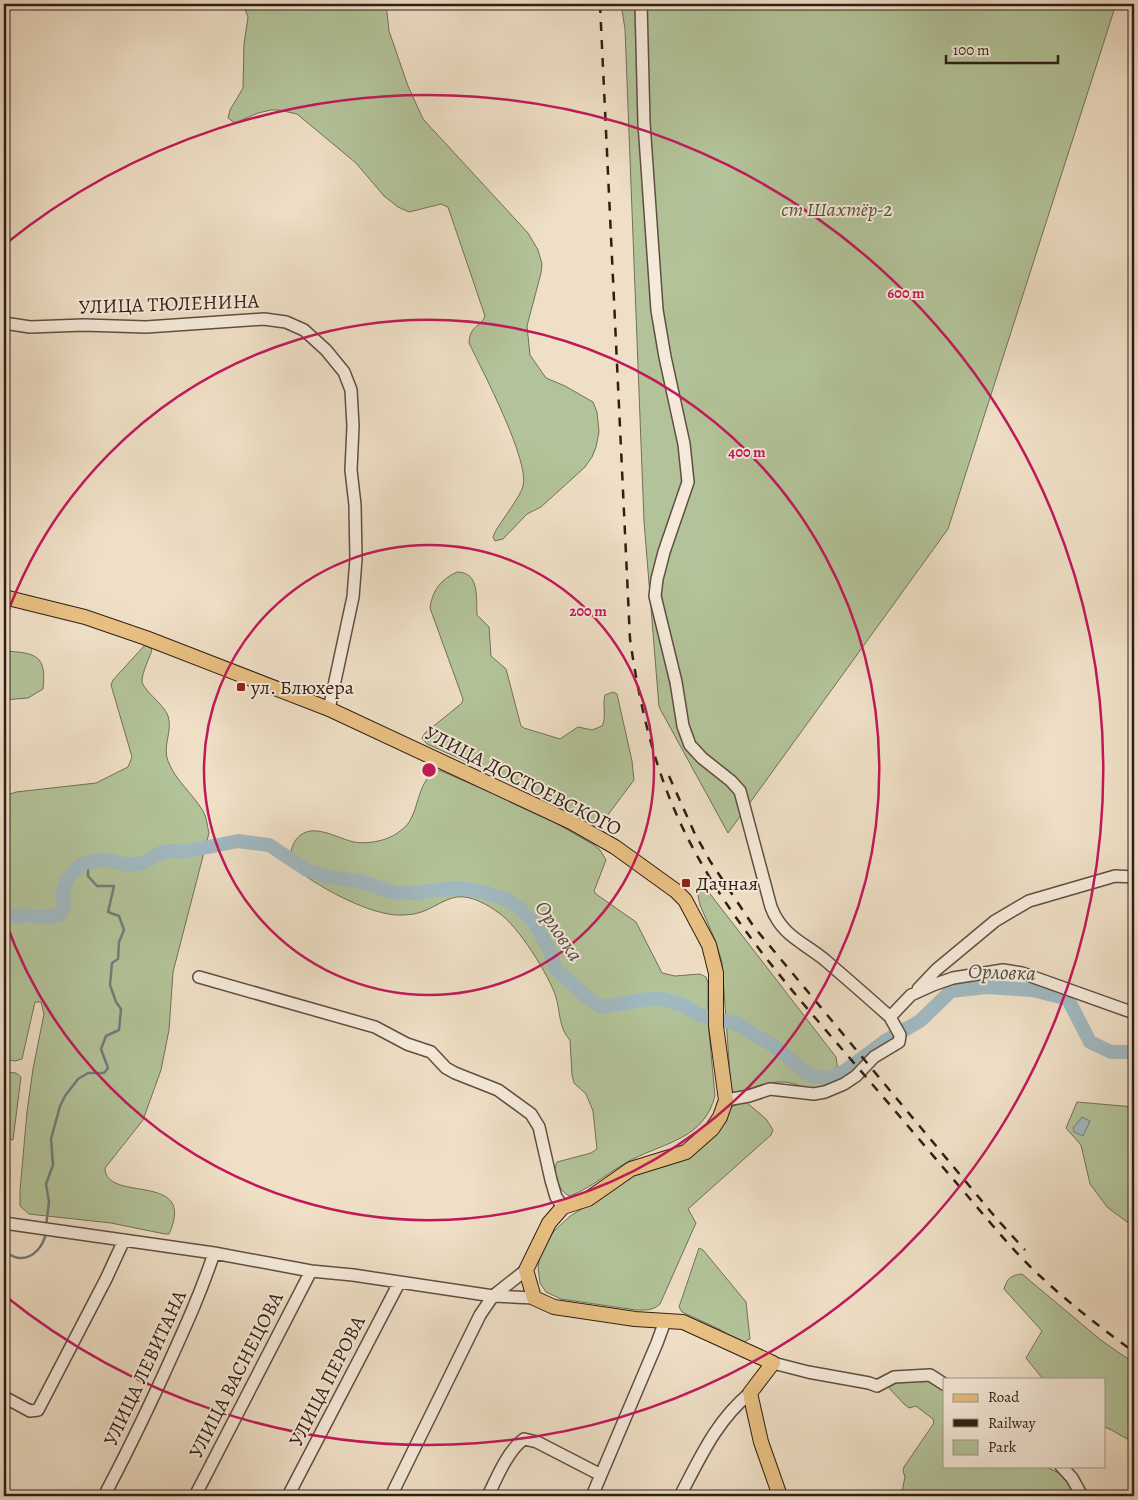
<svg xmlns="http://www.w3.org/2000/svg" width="1138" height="1500" viewBox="0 0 1138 1500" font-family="Alegreya,serif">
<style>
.green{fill:#b3c399;stroke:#727058}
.water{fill:#a0b9c1;stroke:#737b7d}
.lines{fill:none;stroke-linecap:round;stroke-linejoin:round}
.stream{stroke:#737b7d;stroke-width:2.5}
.river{stroke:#a0b9c1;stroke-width:14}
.minor-casing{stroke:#604e42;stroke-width:14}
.major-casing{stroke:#301e16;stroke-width:16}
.minor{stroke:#f5eada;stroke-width:11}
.major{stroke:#e8c083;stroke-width:14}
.rail{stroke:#301e16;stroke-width:2.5;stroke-dasharray:9 9;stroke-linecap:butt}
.ring{fill:none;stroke:#c2185b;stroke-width:2.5}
.poi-dot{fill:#8f2418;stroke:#f5eada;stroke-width:2}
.labels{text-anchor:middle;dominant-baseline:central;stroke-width:4;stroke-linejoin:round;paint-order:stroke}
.park-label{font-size:20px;font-style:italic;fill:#57503d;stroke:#f5eada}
.street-label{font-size:20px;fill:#301e16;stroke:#f5eada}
.poi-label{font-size:20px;fill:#301e16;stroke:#f5eada;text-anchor:start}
.water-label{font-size:21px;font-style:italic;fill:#524c49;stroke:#f5eada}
.centre{fill:#c2185b;stroke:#f5eada;stroke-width:2.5}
.ring-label{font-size:15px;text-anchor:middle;font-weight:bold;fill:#c2185b;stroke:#f5eada;stroke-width:4;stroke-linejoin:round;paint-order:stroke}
</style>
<rect width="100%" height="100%" fill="#efdfc6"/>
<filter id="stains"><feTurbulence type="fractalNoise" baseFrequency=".004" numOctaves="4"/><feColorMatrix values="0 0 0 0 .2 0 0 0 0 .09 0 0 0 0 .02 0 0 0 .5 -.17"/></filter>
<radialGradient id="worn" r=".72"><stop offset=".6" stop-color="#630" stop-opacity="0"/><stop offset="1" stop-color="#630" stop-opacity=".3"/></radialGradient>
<path class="green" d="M 243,4 L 386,4 L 389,31 L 408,86 L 423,119 L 528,233 L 538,250 L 542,264 L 541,273 L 527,326 L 530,355 L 546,378 L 565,386 L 593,402 L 597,412 L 599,432 L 596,447 L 592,457 L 585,467 L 541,507 L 527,514 L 503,539 L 495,541 L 493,537 L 495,532 C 501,521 521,496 523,486 C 530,461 482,370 469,343 C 470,324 480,329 485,316 L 448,207 L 441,204 L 409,212 L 398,207 L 384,196 L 356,163 L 297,114 L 279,110 L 271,110 L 258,113 L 235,123 L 228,118 L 230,110 L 243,88 L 244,44 L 248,17 Z
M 621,4 L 1116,4 L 948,529 L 728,833 L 659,707 L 644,521 L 625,29 Z
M 457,572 C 480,572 476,598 477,615 L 489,627 L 491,656 L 506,669 L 521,726 L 524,728 L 560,739 L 578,727 L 592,730 L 602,726 C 607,716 602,706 605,695 L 613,692 L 617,694 L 632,761 L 634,780 L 601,824 L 593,825 L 550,799 L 427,744 L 422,738 L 425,733 L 462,703 L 463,699 L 430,608 C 432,591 441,579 457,572 Z
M 147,645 L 152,650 C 149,659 143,670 142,680 C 141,689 164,704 168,716 C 173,731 162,746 168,761 C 175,780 193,794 203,811 C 207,817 207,826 209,833 L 173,972 L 169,1030 L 161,1070 L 143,1120 L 105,1168 C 105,1204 198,1170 169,1234 L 165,1234 L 111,1223 L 29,1214 L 20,1206 L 20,1190 L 27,1112 L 33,1069 L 44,1014 L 41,1002 L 35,1002 L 22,1059 L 15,1061 L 4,1059 L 4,796 L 16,792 L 96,783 L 128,767 L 132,757 L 111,685 L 113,680 L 144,646 Z
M 4,651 C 35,653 47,654 43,689 L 28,698 L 4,700 Z
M 439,770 L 542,815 L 594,845 L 600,850 L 606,860 L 594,891 L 596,894 L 636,922 L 662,973 L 675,976 L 700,974 L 706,977 L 708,983 L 708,1021 L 715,1096 C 704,1138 667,1142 633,1159 C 611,1170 593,1187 570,1196 C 559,1193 552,1172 557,1162 L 591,1153 L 597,1149 L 593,1111 L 586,1094 L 574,1083 L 572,1075 L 570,1040 C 559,1029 560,1011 556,997 C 549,975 518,926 499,913 C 488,905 471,895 457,897 C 443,899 431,910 418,913 C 412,915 402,915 396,915 C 362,912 316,885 290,865 C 289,848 296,829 317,831 C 329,832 341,839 354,842 C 363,844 379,842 388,838 C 394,836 402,830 407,825 C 420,809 417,778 439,770 Z
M 704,886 L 836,1057 L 838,1071 C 816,1105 805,1081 780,1082 C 764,1082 749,1089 735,1094 L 731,1090 L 722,962 L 715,940 L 700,905 L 697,891 L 700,887 Z
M 4,1072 L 16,1073 L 21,1077 L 13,1140 L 4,1138 Z
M 746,1102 L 766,1119 L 773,1130 L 771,1135 L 688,1209 L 696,1223 L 660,1304 C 653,1311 645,1310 636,1310 L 561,1299 L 546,1292 L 540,1283 L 538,1267 L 541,1252 L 553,1232 L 569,1217 L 636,1174 L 669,1165 L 688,1157 L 730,1107 Z
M 1077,1102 L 1134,1107 L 1134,1227 L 1107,1207 L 1090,1184 L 1081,1145 L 1066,1128 Z
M 4,1168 L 10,1169 L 7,1200 L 4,1207 Z
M 699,1248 L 703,1250 L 746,1302 L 750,1339 L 744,1342 L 737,1340 L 719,1329 L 682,1312 L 679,1307 Z
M 1022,1274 L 1102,1341 L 1134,1363 L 1134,1441 C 1123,1439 1115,1430 1104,1427 L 1104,1379 L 1043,1379 L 1026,1358 L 1042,1331 L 1004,1289 C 1007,1278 1012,1275 1022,1274 Z
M 926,1377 L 944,1390 L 944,1466 L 1044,1466 L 1061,1474 L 1067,1481 L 1076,1496 L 901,1496 L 905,1477 L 903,1471 L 904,1467 L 934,1423 L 933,1419 L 916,1406 L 909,1408 L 904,1404 L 888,1387 L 888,1381 Z"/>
<path class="water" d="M 1082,1117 L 1090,1121 L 1083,1136 L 1074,1132 L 1073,1128 Z"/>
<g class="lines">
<path class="stream" d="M 46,1226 L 49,1202 L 46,1184 L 53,1165 L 51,1139 L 60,1106 L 65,1096 L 78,1079 L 88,1073 L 104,1073 L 108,1068 L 101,1049 L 106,1036 L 119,1030 L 121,1009 L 116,1002 L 110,985 L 112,963 L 118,959 L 119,942 L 124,930 L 119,916 L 108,912 L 114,886 L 97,886 L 88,876 L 88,862
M 4,1253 C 9,1253 14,1258 19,1258 C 34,1259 44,1245 46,1232"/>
<path class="river" d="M 4,918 C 23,911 41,920 59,915 L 64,908 L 63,890 L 68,878 L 81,865 L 88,862 L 108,860 L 128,865 L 143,863 L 160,853 L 169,851 L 183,852 L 238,841 L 269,845 L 307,870 L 324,876 L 362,882 L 392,892 L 413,893 L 458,888 L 483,892 L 505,899 L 520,908 L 535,924 L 549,949 L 556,969 L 589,999 L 602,1007 L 650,999 L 663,999 L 683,1005 L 699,1015 L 735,1023 L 774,1046 L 809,1075 L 830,1078 L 846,1070 L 885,1041 L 920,1021 L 951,991 L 986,987 L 1033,990 L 1068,999 L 1090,1042 L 1111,1052 L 1134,1052"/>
<defs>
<path id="minor" d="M 641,4 L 644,123 L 657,310 L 665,357 L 684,444 L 688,482 L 664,552 L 657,579 L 655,596 L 676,682 L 683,726 L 690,745 L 702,758 L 731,781 L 740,791 L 771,907 C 782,936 803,942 825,960 C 847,979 869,998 890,1017
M 4,323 L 30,327 L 84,325 L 146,327 L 264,319 L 286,322 L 304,330 L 326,350 L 344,372 L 351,390 L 353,426 L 351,470 L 355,505 L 356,559 L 353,597 L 329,709
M 199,977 L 375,1027 L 407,1044 L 431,1052 L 446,1068 L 455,1073 L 498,1090 L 531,1114 L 539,1127 L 551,1180 L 556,1197 L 563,1207
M 918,989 L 936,970 L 995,921 L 1029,901 L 1115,876 L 1134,877
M 726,1100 L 749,1096 L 770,1089 L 814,1094 L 825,1092 L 844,1084 L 856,1076 L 874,1057 L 899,1042 L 900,1035 L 890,1017 L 911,995 L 933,985 L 953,978 L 1003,970 L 1022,973 L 1134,1013
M 4,1223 L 214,1253 L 311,1271 L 353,1275 L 493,1296 L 534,1298
M 773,1363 L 808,1372 L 869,1383 L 877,1386 L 894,1377 L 930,1375 L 944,1384
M 4,1397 L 30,1411 L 38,1410 L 106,1279 L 124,1240
M 1061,1466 L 1072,1478 L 1082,1496
M 104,1496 C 125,1457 144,1417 163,1376 C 181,1336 200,1296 214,1253
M 195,1496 L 311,1271
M 288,1496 L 399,1283
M 391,1496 L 480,1315 L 493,1296 L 526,1270
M 488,1496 C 496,1479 508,1450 524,1439 L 537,1442 L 601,1475
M 592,1496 L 657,1343 L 665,1321
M 680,1496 C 700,1458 716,1421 750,1393"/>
<path id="major" d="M 4,597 L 85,617 L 146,638 L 329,709 L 571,822 L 615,847 L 676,891 L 685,900 L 709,945 L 716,973 L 716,1026 L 726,1100 L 720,1117 L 712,1129 L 686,1152 L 631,1169 L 588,1199 L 563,1207 L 549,1223 L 526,1270 L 534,1298 L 554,1307 L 635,1319 L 683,1322 L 773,1363 L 750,1393 L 761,1442 L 780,1496"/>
</defs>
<use href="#minor" class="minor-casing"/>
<use href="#major" class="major-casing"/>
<use href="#minor" class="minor"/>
<use href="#major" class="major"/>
<path class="rail" d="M 600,4 L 630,639 C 638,695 650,751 672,804 C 716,910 798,997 872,1084 C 903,1120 934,1157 965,1193 C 989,1221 1013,1251 1040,1276 C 1070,1304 1101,1328 1134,1352
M 669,776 L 694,832 L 710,861 L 754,927 L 996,1218 L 1025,1250"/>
</g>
<g class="ring">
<circle cx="429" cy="770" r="225"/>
<path d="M5 620A450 450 0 1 1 5 920"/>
<path d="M4 245A675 675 0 1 1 4 1295"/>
</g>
<g class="poi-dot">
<rect x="236" y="682" width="10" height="10" rx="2.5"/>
<rect x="681" y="878" width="10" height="10" rx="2.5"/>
</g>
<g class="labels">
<g class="park-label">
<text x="837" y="209">ст Шахтёр-2</text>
</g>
<g class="street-label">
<text transform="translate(169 304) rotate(-2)">УЛИЦА ТЮЛЕНИНА</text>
<text transform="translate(523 781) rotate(27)">УЛИЦА ДОСТОЕВСКОГО</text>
<text transform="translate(145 1368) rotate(-65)">УЛИЦА ЛЕВИТАНА</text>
<text transform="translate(236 1375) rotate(-63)">УЛИЦА ВАСНЕЦОВА</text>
<text transform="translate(327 1381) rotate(-63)">УЛИЦА ПЕРОВА</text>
</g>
<g class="poi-label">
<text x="251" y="687">ул. Блюхера</text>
<text x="696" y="883">Дачная</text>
</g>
<g class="water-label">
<text transform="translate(559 931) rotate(56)">Орловка</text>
<text transform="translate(1002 972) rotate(2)">Орловка</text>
</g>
</g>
<circle cx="429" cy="770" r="8" class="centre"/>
<g class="ring-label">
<text x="906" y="298">600 m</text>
<text x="747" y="457">400 m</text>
<text x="588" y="616">200 m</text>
</g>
<rect width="1138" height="1500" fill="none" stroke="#efdfc6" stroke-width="20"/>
<rect x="5" y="5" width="1128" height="1490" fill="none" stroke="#301e16" stroke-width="2.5"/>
<rect x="10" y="10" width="1118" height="1480" fill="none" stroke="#301e16"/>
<rect x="943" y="1378" width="162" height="90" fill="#f5eada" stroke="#a6988c"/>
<rect x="953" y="1394" width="25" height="8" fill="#e8c083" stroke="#a6988c"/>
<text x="988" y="1402" font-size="15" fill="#301e16">Road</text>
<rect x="953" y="1419" width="25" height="8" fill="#301e16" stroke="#a6988c"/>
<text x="988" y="1428" font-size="15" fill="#301e16">Railway</text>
<rect x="953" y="1440" width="25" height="15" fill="#b3c399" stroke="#a6988c"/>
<text x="988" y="1452" font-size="15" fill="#301e16">Park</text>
<path d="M946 55v8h112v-8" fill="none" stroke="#301e16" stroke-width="2.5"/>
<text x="953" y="55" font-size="15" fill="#301e16" stroke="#f5eada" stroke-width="4" paint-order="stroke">100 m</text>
<rect width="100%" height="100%" filter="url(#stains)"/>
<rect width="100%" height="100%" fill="url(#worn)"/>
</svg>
